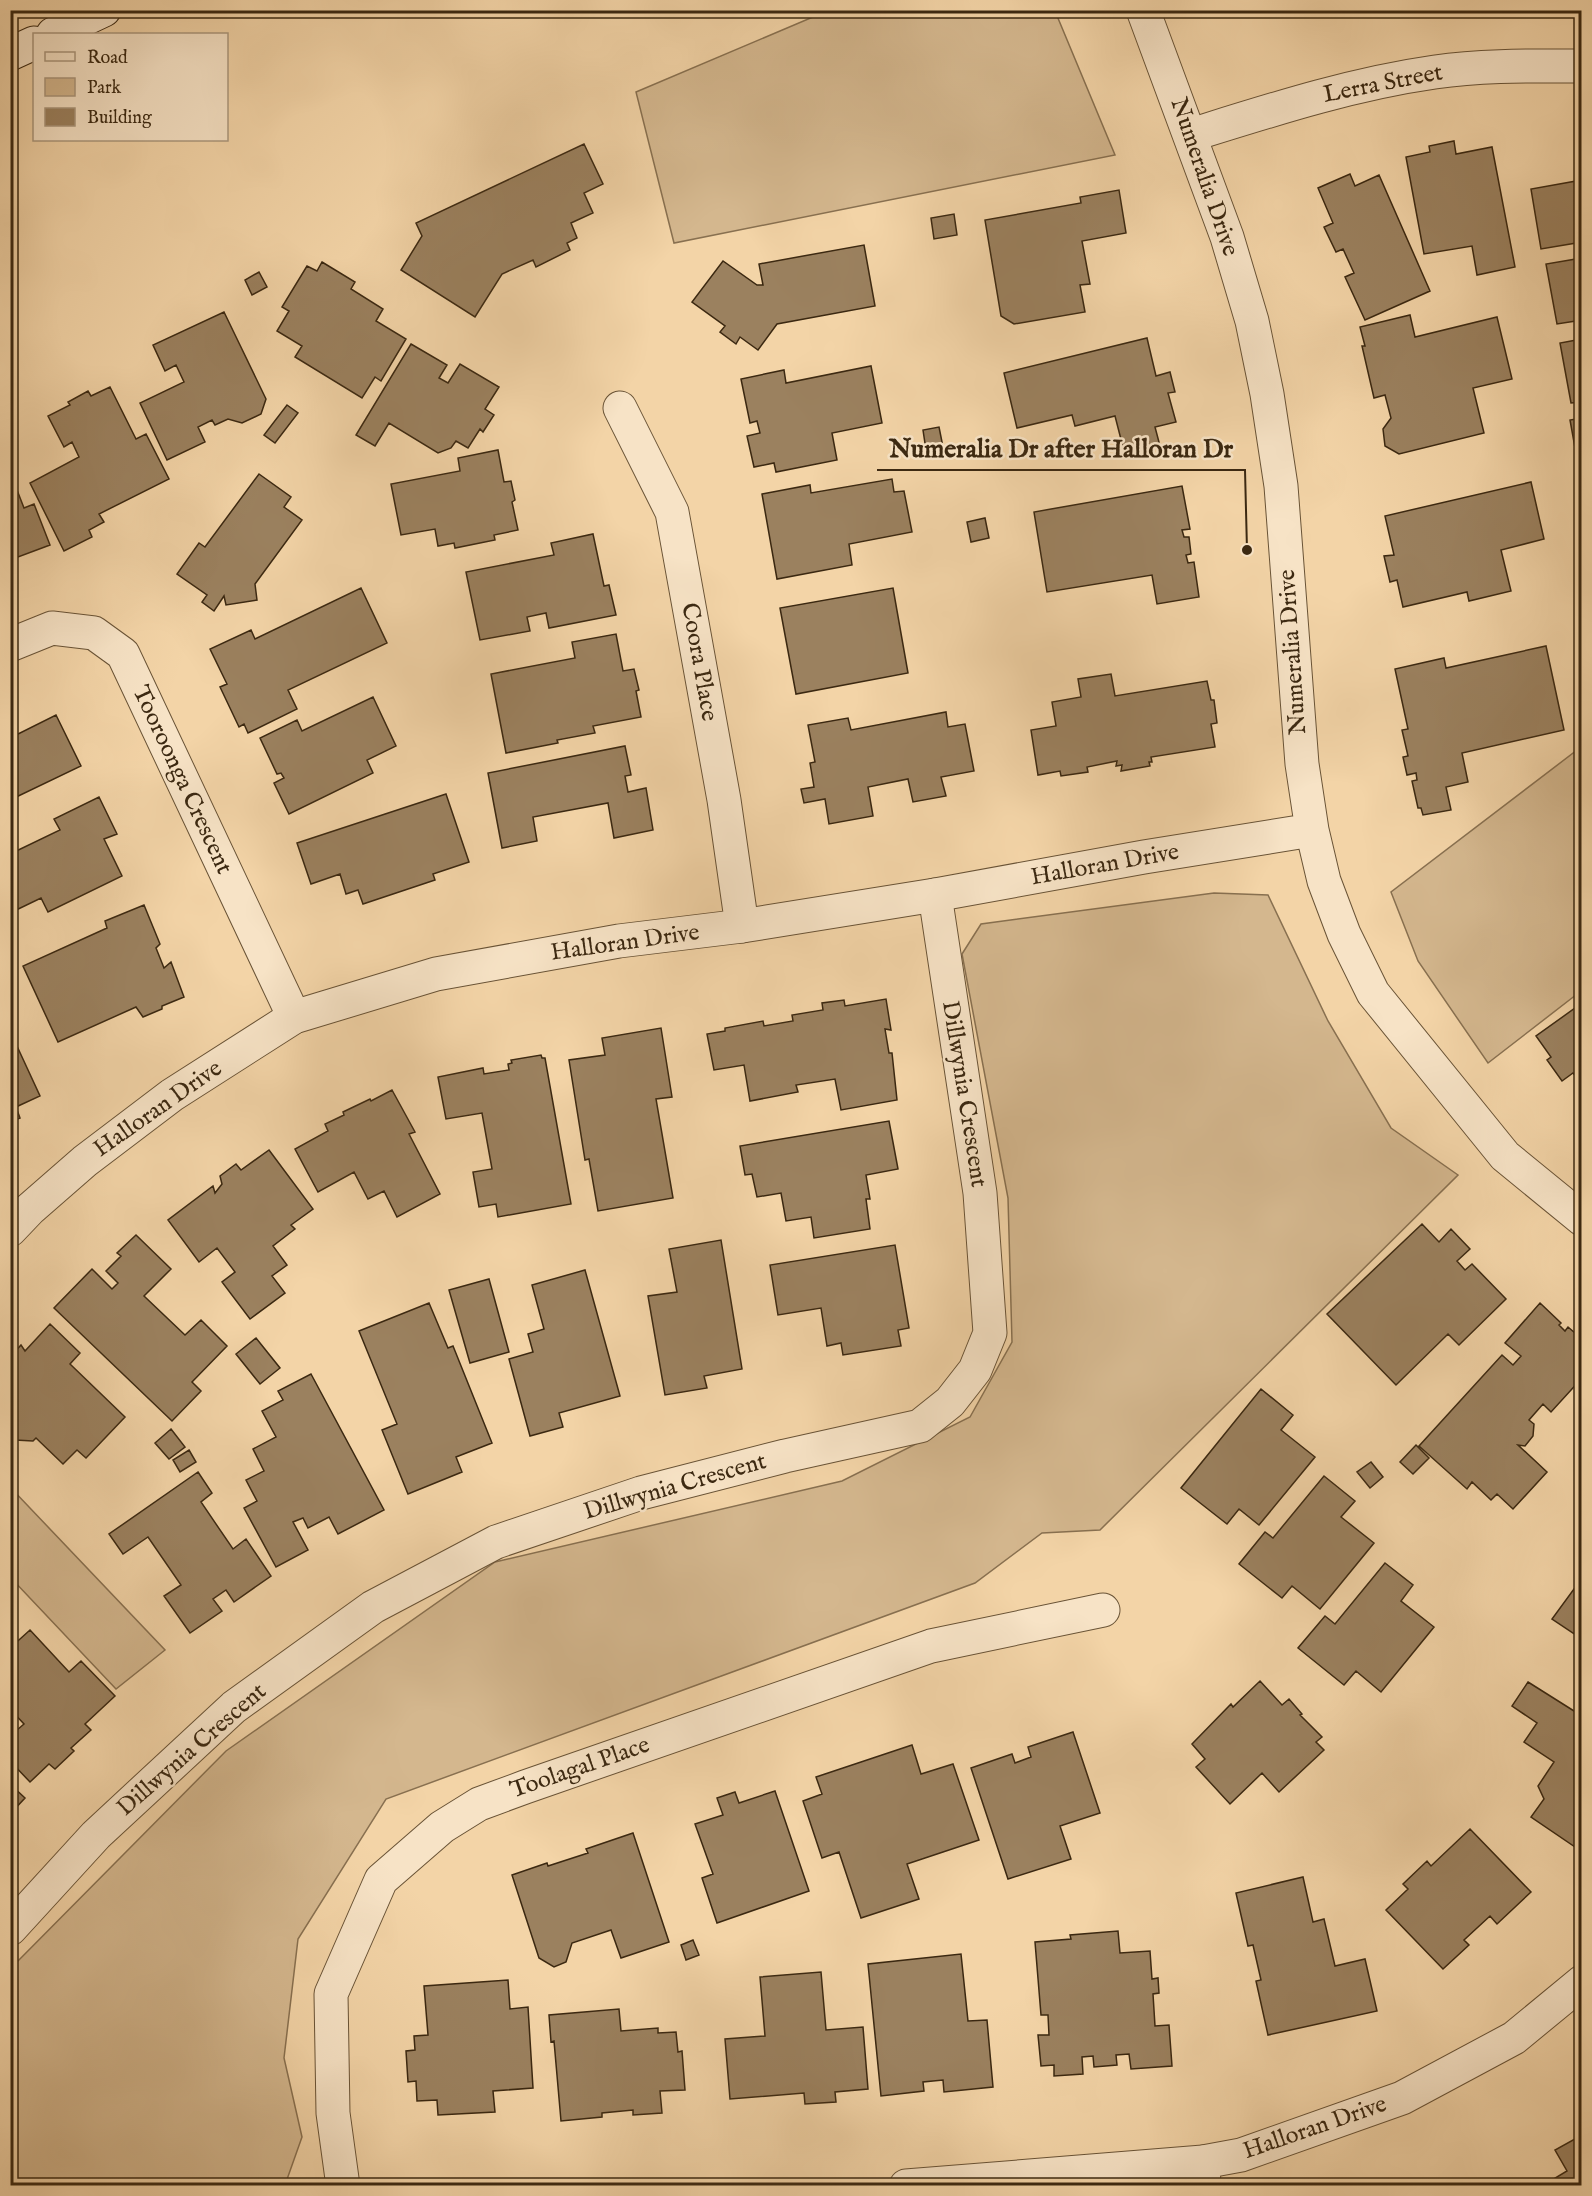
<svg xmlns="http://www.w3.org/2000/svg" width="1592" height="2196" viewBox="0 0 1592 2196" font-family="'IM FELL English',serif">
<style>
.green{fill:#d4b78e;stroke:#887050;stroke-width:1.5}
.building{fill:#9b815f;stroke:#3b2811;stroke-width:1.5}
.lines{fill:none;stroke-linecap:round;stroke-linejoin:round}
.minor-casing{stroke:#695336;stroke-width:35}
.tertiary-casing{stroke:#695336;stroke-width:35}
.secondary-casing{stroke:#3b2811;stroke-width:35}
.minor{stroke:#f7e3c6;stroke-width:33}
.tertiary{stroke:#f7e3c6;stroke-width:33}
.secondary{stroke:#f7e3c6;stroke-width:33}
.labels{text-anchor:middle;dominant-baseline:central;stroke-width:5;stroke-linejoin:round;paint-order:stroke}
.street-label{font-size:24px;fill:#3b2811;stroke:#f7e3c6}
.leader{fill:none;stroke:#3b2811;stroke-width:2}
.callout-dot{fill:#3b2811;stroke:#f7e3c6;stroke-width:2}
.callout-label{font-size:26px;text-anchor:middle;font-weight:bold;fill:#3b2811;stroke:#f7e3c6;stroke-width:5;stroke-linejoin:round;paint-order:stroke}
</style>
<rect width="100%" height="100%" fill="#f3d4a7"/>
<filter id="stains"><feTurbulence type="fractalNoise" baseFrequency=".00333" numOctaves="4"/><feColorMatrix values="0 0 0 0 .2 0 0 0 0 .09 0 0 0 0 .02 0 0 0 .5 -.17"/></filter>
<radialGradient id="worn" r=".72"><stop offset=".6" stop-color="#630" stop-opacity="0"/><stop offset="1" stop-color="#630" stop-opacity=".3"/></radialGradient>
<path class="green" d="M 827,11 L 1055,11 L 1115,155 L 674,243 L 636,92 Z
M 1581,747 L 1581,991 L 1488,1063 L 1418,961 L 1391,892 Z
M 1214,893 L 1268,895 L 1328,1021 L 1391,1128 L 1458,1175 L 1100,1530 L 1042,1533 L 975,1583 L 386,1799 L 298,1939 L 284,2058 L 302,2137 L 285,2185 L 11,2186 L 11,1968 L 226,1751 L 495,1562 L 842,1481 L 970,1417 L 1012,1342 L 1008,1198 L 962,954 L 981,924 Z
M 10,1487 L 165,1650 L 116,1689 L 11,1578 Z"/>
<path class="building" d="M 1454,141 L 1456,154 L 1492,147 L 1515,267 L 1477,275 L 1472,246 L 1424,254 L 1406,157 L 1430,152 L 1429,146 Z
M 584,144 L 603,184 L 584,193 L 593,213 L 571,223 L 577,238 L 567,243 L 570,250 L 536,267 L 533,260 L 502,274 L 475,317 L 401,270 L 422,236 L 416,223 Z
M 1350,174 L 1355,186 L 1379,175 L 1430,291 L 1365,320 L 1345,277 L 1354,273 L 1343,249 L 1336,252 L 1324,227 L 1333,223 L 1318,188 Z
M 1582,180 L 1582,242 L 1541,249 L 1531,189 Z
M 1119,190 L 1126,233 L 1082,241 L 1090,284 L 1080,285 L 1085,312 L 1014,324 L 1001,316 L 985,220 L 1081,203 L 1080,197 Z
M 954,214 L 957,235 L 934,239 L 931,218 Z
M 864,245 L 875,306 L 777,324 L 758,350 L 740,337 L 736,344 L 720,332 L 725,326 L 692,302 L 723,261 L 757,285 L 763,285 L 759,264 Z
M 1582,258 L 1582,320 L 1557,324 L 1546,264 Z
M 322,262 L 355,282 L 351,289 L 383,309 L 376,321 L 406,339 L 381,381 L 375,377 L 362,398 L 295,357 L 302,346 L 277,331 L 289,311 L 282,307 L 307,266 L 317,271 Z
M 259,272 L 267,287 L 252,295 L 245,280 Z
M 224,312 L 266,399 L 261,414 L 242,423 L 228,419 L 215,425 L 212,420 L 198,427 L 205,442 L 167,460 L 140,403 L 184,382 L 176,365 L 165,371 L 153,345 Z
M 1410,315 L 1415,337 L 1497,317 L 1512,379 L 1473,388 L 1484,433 L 1399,454 L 1385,446 L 1383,429 L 1391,418 L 1385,395 L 1374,398 L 1362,346 L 1365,346 L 1360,327 Z
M 1147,338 L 1156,376 L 1170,372 L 1175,392 L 1168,393 L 1176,422 L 1155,427 L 1160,446 L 1125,455 L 1115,416 L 1075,426 L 1072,415 L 1017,428 L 1004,373 Z
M 1582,339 L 1582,402 L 1571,403 L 1560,343 Z
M 411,344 L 447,365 L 439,378 L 448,383 L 460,364 L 499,387 L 485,409 L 494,415 L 483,432 L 480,429 L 468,448 L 456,441 L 451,448 L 438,453 L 389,423 L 375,446 L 356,435 Z
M 871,366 L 882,423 L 832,433 L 837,460 L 776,472 L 774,463 L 754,467 L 747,436 L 760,433 L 757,421 L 750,423 L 741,379 L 784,370 L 786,383 Z
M 110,387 L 136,439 L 146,434 L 169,479 L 99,514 L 104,522 L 89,530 L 92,537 L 64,551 L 30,483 L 79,457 L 72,442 L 64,447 L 48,416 L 70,405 L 68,402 L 88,391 L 91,396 Z
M 287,405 L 298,413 L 275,443 L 264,435 Z
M 1582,418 L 1582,481 L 1581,481 L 1570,420 Z
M 939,427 L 943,447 L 926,450 L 923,430 Z
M 498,450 L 504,482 L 511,481 L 515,500 L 512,502 L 518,530 L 494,535 L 495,540 L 455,548 L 454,543 L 438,546 L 435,529 L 401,535 L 391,484 L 460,471 L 458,458 Z
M 10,472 L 24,508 L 34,504 L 50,545 L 10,560 Z
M 259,474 L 291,497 L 284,507 L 302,520 L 255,584 L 257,600 L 226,605 L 224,596 L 214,611 L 202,602 L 207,595 L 177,574 L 199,543 L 205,547 Z
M 892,479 L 894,492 L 904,491 L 912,532 L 849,544 L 852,565 L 777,579 L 762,494 L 810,485 L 811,493 Z
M 1531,482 L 1544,539 L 1501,550 L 1511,591 L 1469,601 L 1467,592 L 1403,607 L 1397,580 L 1390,582 L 1384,556 L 1394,555 L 1385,516 Z
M 1182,486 L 1190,529 L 1182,530 L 1184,537 L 1189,537 L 1191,554 L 1186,555 L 1188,563 L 1194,562 L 1199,597 L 1157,604 L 1152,575 L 1047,592 L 1034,512 Z
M 985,518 L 989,538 L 971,542 L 967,522 Z
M 593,534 L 604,586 L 609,585 L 616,615 L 549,628 L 546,613 L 527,617 L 530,631 L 480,640 L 466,572 L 554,555 L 551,543 Z
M 361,588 L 387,643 L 288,690 L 297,709 L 248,733 L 244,724 L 239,727 L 220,687 L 227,684 L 210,649 L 251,630 L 255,639 Z
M 893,588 L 908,673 L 796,694 L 780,608 Z
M 616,634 L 623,671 L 634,669 L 639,690 L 636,691 L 641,717 L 593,726 L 595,733 L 557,740 L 558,743 L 506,753 L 491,674 L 575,658 L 572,642 Z
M 1546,646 L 1564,730 L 1462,753 L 1468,782 L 1446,787 L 1451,810 L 1423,815 L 1421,808 L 1418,808 L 1412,781 L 1417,780 L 1416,773 L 1407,775 L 1403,757 L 1408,756 L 1402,730 L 1408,729 L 1395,669 L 1444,658 L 1446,668 Z
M 1111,674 L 1115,696 L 1207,681 L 1211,700 L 1214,700 L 1217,723 L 1211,724 L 1215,747 L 1151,757 L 1152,762 L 1149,762 L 1150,766 L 1121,771 L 1122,765 L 1116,766 L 1117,761 L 1087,767 L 1088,772 L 1061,776 L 1060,771 L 1038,775 L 1031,730 L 1056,726 L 1052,702 L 1081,697 L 1078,679 Z
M 373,697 L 396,746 L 367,760 L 373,773 L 289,814 L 274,783 L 284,778 L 281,773 L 277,774 L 260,738 L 297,720 L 302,731 Z
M 946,712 L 948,727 L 965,724 L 974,771 L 941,777 L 946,796 L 913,802 L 908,779 L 868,787 L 873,816 L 829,824 L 825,799 L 804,803 L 801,789 L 814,787 L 810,763 L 815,762 L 808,725 L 848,718 L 851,730 Z
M 56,715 L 81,766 L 10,800 L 10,738 Z
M 625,746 L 631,775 L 625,776 L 628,792 L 646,788 L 653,830 L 614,838 L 608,803 L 533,817 L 537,841 L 502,848 L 488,773 Z
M 446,794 L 469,862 L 433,874 L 435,880 L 363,904 L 358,890 L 346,894 L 340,874 L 311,884 L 297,843 Z
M 99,797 L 117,834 L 104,839 L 122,876 L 48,912 L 41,898 L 10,913 L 10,854 L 60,830 L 54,819 Z
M 144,905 L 160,944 L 156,948 L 164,968 L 171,962 L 184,997 L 162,1006 L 162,1009 L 143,1017 L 136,1007 L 58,1042 L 23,966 L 107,928 L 105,921 Z
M 886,999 L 891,1030 L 885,1029 L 889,1053 L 892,1053 L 897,1100 L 841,1110 L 835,1079 L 796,1085 L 798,1092 L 750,1101 L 744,1065 L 714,1070 L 707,1034 L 725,1031 L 725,1028 L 763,1021 L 764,1026 L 793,1021 L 792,1015 L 823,1010 L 822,1003 L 844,1000 L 845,1006 Z
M 1582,1003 L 1582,1084 L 1573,1073 L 1562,1081 L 1547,1060 L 1551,1057 L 1536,1036 Z
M 661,1028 L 672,1097 L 656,1099 L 673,1198 L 598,1211 L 589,1159 L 585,1160 L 569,1060 L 605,1055 L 602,1038 Z
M 10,1031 L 40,1096 L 16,1107 L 20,1118 L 10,1122 Z
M 541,1055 L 542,1058 L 545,1058 L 571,1204 L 498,1217 L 496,1204 L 479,1207 L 473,1172 L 492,1169 L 482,1113 L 446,1119 L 438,1077 L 483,1068 L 484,1074 L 509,1070 L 508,1064 L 512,1063 L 511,1060 Z
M 392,1090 L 415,1132 L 409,1134 L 440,1194 L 397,1217 L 384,1191 L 368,1199 L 354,1172 L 318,1192 L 295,1149 L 328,1131 L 325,1124 L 344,1115 L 343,1112 L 370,1099 L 371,1101 Z
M 889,1121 L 898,1169 L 866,1175 L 870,1199 L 866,1199 L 870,1229 L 814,1238 L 811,1217 L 786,1221 L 781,1193 L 757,1197 L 752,1174 L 745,1175 L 740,1146 Z
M 269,1150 L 313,1209 L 291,1225 L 295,1229 L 273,1246 L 287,1265 L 272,1276 L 285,1293 L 250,1319 L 222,1282 L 235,1272 L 217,1248 L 199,1262 L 168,1220 L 213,1186 L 215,1193 L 222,1184 L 220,1176 L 236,1164 L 241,1170 Z
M 1422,1224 L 1439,1242 L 1451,1229 L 1470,1249 L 1457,1261 L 1465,1270 L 1472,1264 L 1506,1299 L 1459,1345 L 1448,1334 L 1396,1385 L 1327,1314 Z
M 136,1235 L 171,1269 L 144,1296 L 185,1335 L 201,1320 L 227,1346 L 192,1382 L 201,1391 L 172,1421 L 54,1308 L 92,1269 L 112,1289 L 118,1283 L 106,1271 L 121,1256 L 117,1253 Z
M 721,1240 L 742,1369 L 704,1376 L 707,1388 L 665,1395 L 648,1296 L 677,1292 L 669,1249 Z
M 895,1245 L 909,1328 L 898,1330 L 901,1346 L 843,1355 L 841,1343 L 827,1346 L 821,1308 L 778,1315 L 770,1265 Z
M 585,1270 L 620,1396 L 559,1413 L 563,1427 L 530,1436 L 509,1359 L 533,1352 L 528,1334 L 544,1329 L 532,1285 Z
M 489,1279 L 509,1352 L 470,1363 L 449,1290 Z
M 429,1303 L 448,1348 L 453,1346 L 492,1443 L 456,1457 L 462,1472 L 408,1494 L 382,1430 L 397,1424 L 359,1331 Z
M 1540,1303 L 1561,1323 L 1559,1325 L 1565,1331 L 1568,1327 L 1582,1339 L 1579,1346 L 1582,1348 L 1582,1378 L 1551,1412 L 1543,1404 L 1529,1420 L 1534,1424 L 1533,1436 L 1525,1446 L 1518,1445 L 1547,1472 L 1513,1509 L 1497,1494 L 1491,1500 L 1472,1482 L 1467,1489 L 1419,1446 L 1502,1355 L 1513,1365 L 1521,1356 L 1505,1343 Z
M 50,1324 L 80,1353 L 70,1364 L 125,1417 L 86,1458 L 77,1450 L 63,1464 L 36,1438 L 33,1441 L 15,1440 L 10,1437 L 10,1357 L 21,1345 L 25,1351 Z
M 256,1338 L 280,1368 L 260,1384 L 236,1354 Z
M 311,1374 L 384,1510 L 338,1534 L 329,1517 L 308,1528 L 303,1518 L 293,1522 L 308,1550 L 276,1567 L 244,1508 L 257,1501 L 246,1480 L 264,1471 L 253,1449 L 276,1437 L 262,1411 L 283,1400 L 278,1391 Z
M 1261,1389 L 1293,1415 L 1281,1430 L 1315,1457 L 1259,1525 L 1239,1509 L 1227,1524 L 1181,1488 Z
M 171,1429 L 185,1447 L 169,1459 L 155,1443 Z
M 1416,1445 L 1429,1458 L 1413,1474 L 1400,1462 Z
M 189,1450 L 196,1462 L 180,1472 L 173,1460 Z
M 1371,1462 L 1383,1477 L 1370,1488 L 1357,1472 Z
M 198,1472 L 212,1493 L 201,1502 L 233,1549 L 246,1539 L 271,1576 L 234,1602 L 226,1590 L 213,1599 L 222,1611 L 190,1633 L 164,1596 L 181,1585 L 148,1537 L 123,1554 L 109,1534 Z
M 1324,1476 L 1355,1501 L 1341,1517 L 1374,1543 L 1320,1609 L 1292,1586 L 1282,1598 L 1239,1564 L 1265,1532 L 1273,1538 Z
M 1385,1563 L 1413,1585 L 1401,1601 L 1434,1627 L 1381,1692 L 1356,1671 L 1344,1685 L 1298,1648 L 1325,1616 L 1335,1624 Z
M 1582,1578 L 1582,1639 L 1552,1619 Z
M 30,1630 L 69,1672 L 81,1661 L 115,1696 L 85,1724 L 91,1730 L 71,1748 L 74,1751 L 55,1769 L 49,1764 L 30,1782 L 10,1761 L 10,1736 L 24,1724 L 10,1709 L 10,1648 Z
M 1260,1681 L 1282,1705 L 1289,1699 L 1302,1714 L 1300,1715 L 1322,1737 L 1316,1742 L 1324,1750 L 1279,1792 L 1262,1773 L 1230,1804 L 1196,1767 L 1205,1759 L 1192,1744 L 1231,1704 L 1233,1707 Z
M 1528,1682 L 1582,1716 L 1582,1843 L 1578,1849 L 1531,1817 L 1544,1799 L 1538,1786 L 1554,1762 L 1524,1742 L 1537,1723 L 1512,1706 Z
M 1073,1732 L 1100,1813 L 1060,1826 L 1071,1859 L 1008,1879 L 971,1768 L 1012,1754 L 1015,1763 L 1031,1757 L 1028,1747 Z
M 912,1745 L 921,1774 L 953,1764 L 979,1840 L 907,1864 L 919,1899 L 861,1918 L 839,1852 L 822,1858 L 803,1801 L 822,1794 L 816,1777 Z
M 10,1784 L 25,1798 L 10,1814 Z
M 775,1791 L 809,1891 L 717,1923 L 702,1878 L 713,1874 L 695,1824 L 723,1815 L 717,1798 L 735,1792 L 739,1803 Z
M 1470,1829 L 1531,1892 L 1497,1924 L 1490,1916 L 1464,1940 L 1469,1945 L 1443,1969 L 1386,1910 L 1408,1889 L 1403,1884 L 1427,1861 L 1431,1866 Z
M 633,1833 L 669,1942 L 621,1958 L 611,1930 L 572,1943 L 566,1962 L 554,1967 L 539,1958 L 512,1875 L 547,1863 L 548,1866 L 588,1853 L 586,1849 Z
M 1303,1877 L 1313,1922 L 1324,1919 L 1335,1966 L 1365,1959 L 1377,2011 L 1268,2035 L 1256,1981 L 1261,1980 L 1253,1945 L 1248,1946 L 1236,1893 Z
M 1118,1931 L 1120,1953 L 1150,1951 L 1152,1979 L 1158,1978 L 1159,1993 L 1153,1994 L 1155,2026 L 1169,2025 L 1172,2066 L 1131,2069 L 1129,2054 L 1116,2055 L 1117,2065 L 1094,2067 L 1093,2056 L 1082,2057 L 1083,2074 L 1054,2076 L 1054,2065 L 1041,2066 L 1038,2035 L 1049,2035 L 1048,2015 L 1041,2015 L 1035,1942 L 1071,1939 L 1070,1935 Z
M 693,1940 L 699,1955 L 686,1960 L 681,1945 Z
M 961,1954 L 968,2021 L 987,2020 L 993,2087 L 944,2092 L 943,2080 L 923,2082 L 924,2091 L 881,2096 L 868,1964 Z
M 821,1972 L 826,2030 L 863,2027 L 868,2089 L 835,2092 L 836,2102 L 805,2104 L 804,2093 L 730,2099 L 725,2039 L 765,2036 L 760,1977 Z
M 508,1980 L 510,2009 L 528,2007 L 533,2088 L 493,2091 L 495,2112 L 438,2115 L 437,2100 L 417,2101 L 416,2081 L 408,2082 L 406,2051 L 415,2050 L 414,2036 L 428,2035 L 424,1986 Z
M 619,2009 L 621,2031 L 658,2028 L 658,2033 L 676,2032 L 678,2052 L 682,2051 L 685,2090 L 660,2091 L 662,2113 L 633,2115 L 633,2110 L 602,2113 L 602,2117 L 561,2121 L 554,2041 L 551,2042 L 549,2015 Z
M 1582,2135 L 1582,2186 L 1542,2186 L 1567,2171 L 1555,2150 Z"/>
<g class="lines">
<defs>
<path id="minor" d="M 1191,135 C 1271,110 1351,84 1435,72 C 1483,65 1533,66 1582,66
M 620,408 L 672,512 L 724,800 L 742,926
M 10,645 L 52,628 L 94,633 L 123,654 L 294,1017
M 10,1929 L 96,1835 L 234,1707 L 373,1607 L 496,1542 L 641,1493 L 785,1456 L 920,1426 L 950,1402 L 975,1370 L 990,1333 L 980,1193 L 935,895
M 1203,2162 L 1204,2186
M 343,2186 L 333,2113 L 331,1994 L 381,1880 L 442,1827 L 479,1804 L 525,1787 L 931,1646 L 1103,1610"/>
<path id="tertiary" d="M 1143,10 L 1227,237 L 1252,321 L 1267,394 L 1281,486 L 1302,764 L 1312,830 L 1324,881 L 1344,934 L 1373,993 L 1505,1156 L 1582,1219
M 10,1230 L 30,1209 L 85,1161 L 172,1095 L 294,1017 L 436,974 L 619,941 L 742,926 L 935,895 L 1144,857 L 1312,830
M 906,2186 L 1203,2162 L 1241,2155 L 1402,2098 L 1514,2038 L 1582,1982"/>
<path id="secondary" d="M 53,34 L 104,10
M 10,54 L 34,43"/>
</defs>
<use href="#minor" class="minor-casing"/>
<use href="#tertiary" class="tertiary-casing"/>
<use href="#secondary" class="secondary-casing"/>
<use href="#minor" class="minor"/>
<use href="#tertiary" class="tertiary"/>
<use href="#secondary" class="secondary"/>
</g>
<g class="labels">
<g class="street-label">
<text transform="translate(1383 84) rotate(-11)">Lerra Street</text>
<text transform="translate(1204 177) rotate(71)">Numeralia Drive</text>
<text transform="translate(1293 652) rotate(-94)">Numeralia Drive</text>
<text transform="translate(699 662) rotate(80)">Coora Place</text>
<text transform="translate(182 780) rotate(65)">Tooroonga Crescent</text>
<text transform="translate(1105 865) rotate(-10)">Halloran Drive</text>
<text transform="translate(625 943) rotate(-8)">Halloran Drive</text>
<text transform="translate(964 1094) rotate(81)">Dillwynia Crescent</text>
<text transform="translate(158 1109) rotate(-35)">Halloran Drive</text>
<text transform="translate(675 1487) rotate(-16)">Dillwynia Crescent</text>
<text transform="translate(192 1750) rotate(-41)">Dillwynia Crescent</text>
<text transform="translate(580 1768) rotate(-19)">Toolagal Place</text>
<text transform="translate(1315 2128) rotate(-19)">Halloran Drive</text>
</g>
</g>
<path class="leader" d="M1247 550L1245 470H877"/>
<circle class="callout-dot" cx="1247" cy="550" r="6"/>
<g class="callout-label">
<text x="1061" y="457">Numeralia Dr after Halloran Dr</text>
</g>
<rect width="1592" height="2196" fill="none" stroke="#f3d4a7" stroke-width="36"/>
<rect x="12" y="12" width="1568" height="2172" fill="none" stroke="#3b2811" stroke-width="3"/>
<rect x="18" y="18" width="1556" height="2160" fill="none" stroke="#3b2811" stroke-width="1.5"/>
<rect x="33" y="33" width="195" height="108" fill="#f7e3c6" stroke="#ac987e" stroke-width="1.5"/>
<rect x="45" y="52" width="30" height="9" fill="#f7e3c6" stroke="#ac987e" stroke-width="1.5"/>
<text x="87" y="63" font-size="18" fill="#3b2811">Road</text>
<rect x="45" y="78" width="30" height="18" fill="#d4b78e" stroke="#ac987e" stroke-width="1.5"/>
<text x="87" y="93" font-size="18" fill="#3b2811">Park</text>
<rect x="45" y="108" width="30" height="18" fill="#9b815f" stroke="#ac987e" stroke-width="1.5"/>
<text x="87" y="123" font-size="18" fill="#3b2811">Building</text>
<rect width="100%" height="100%" filter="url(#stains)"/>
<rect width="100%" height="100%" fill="url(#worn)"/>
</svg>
